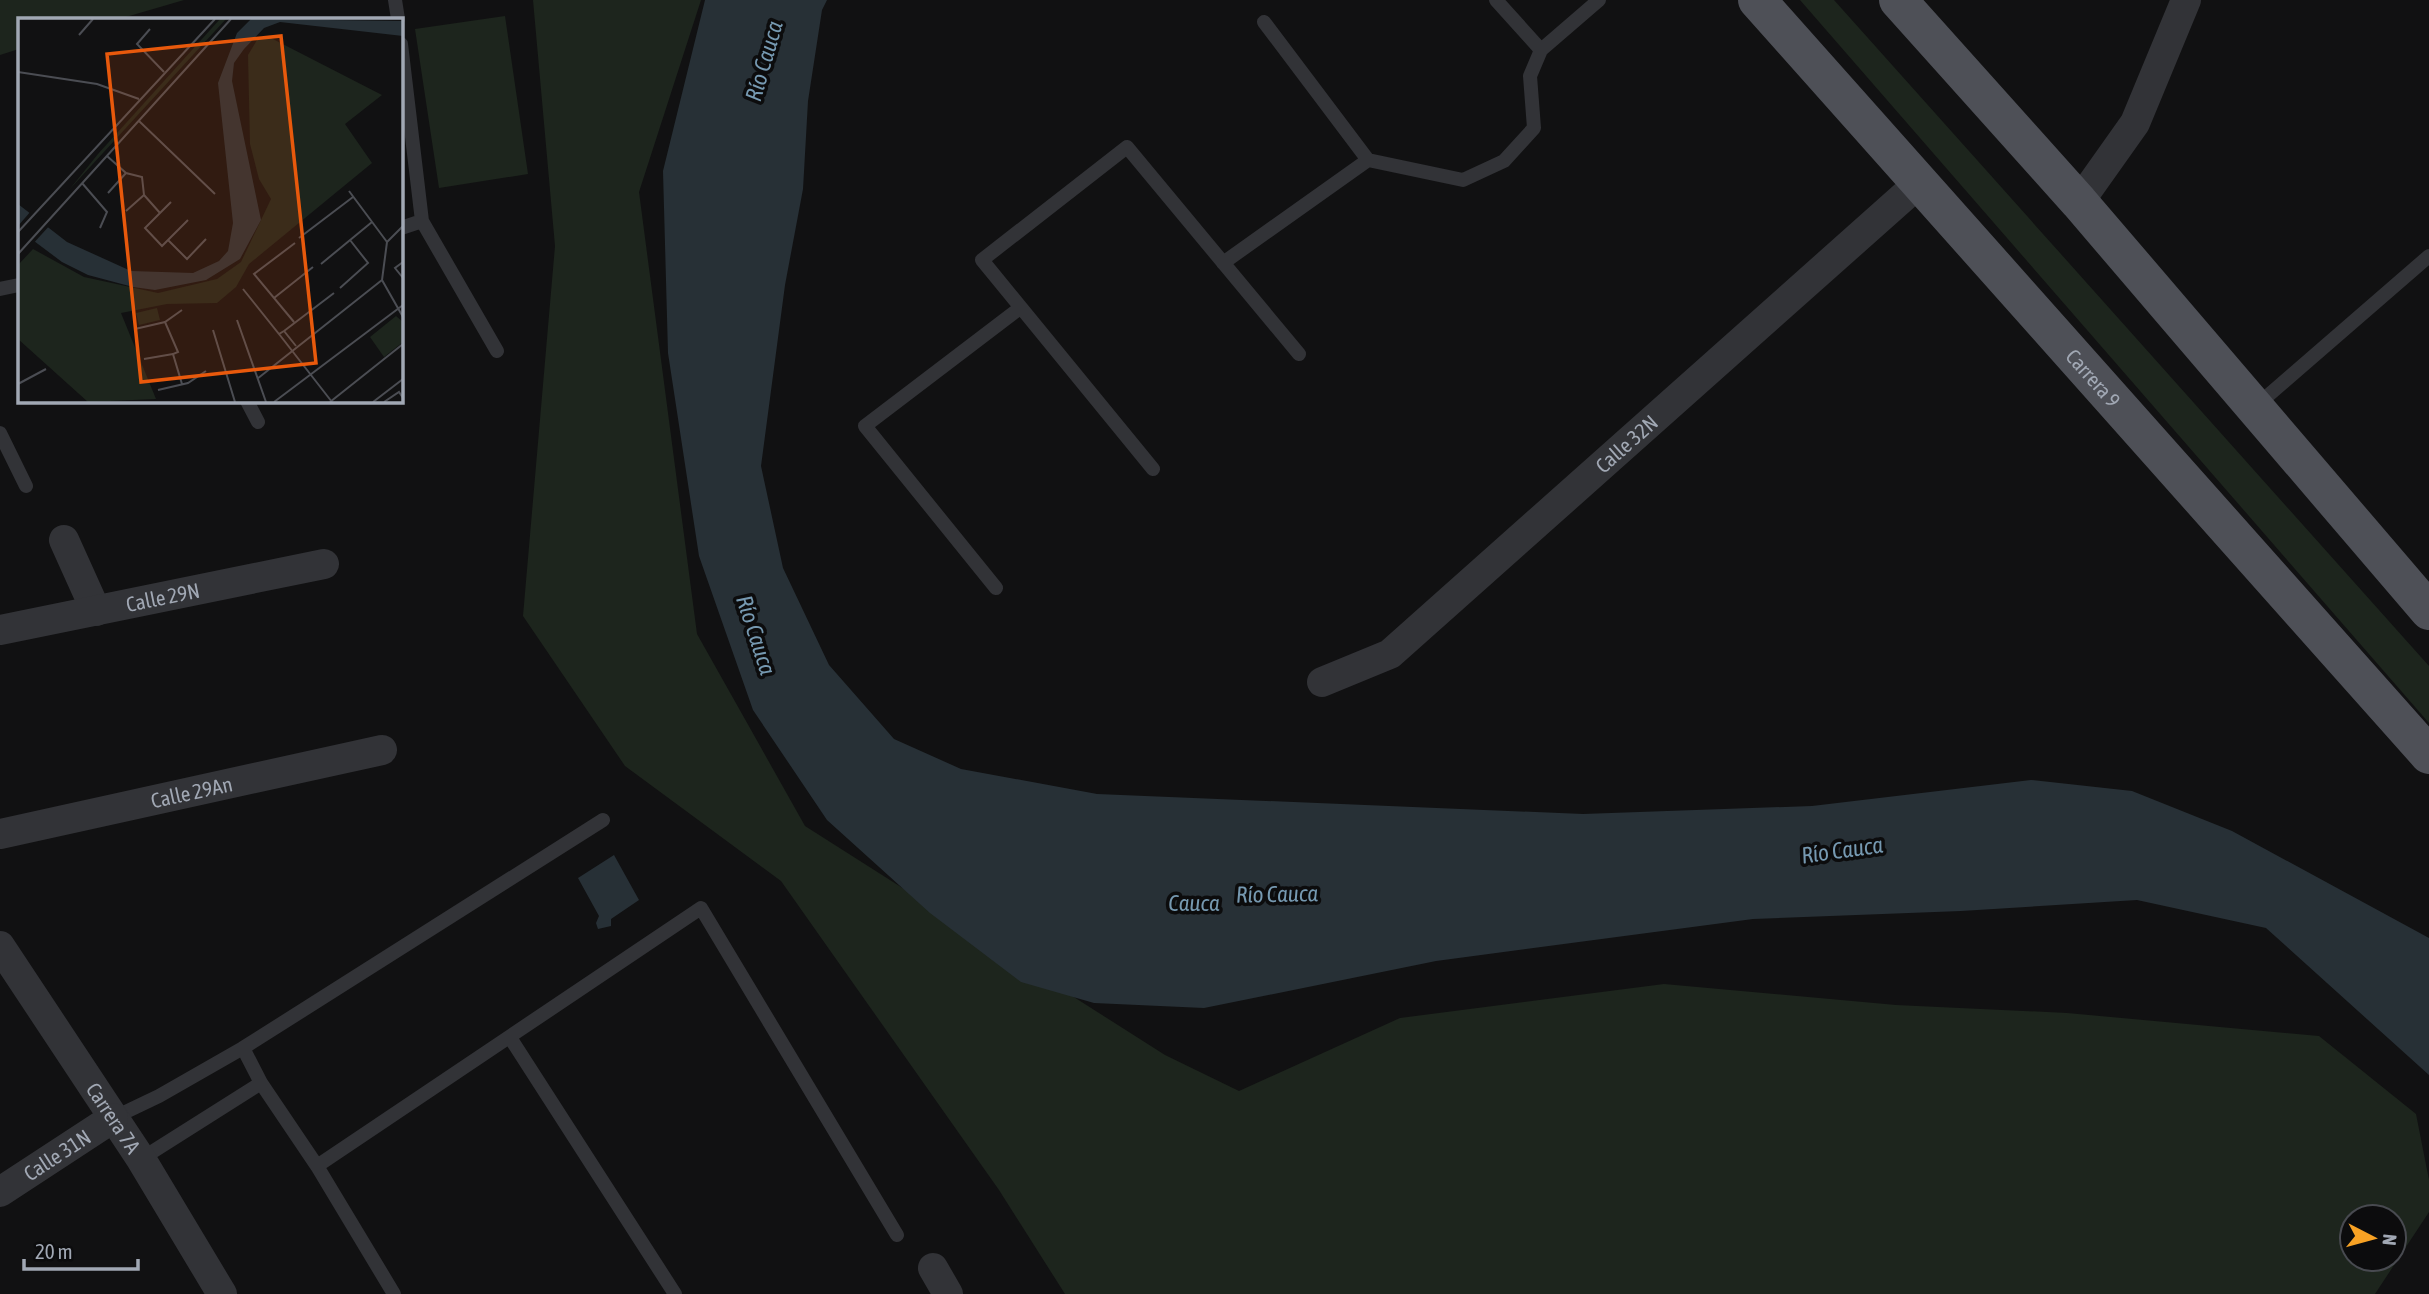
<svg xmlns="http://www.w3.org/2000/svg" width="2429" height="1294" viewBox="0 0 2429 1294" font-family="'Asap Condensed',sans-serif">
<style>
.green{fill:#1d251d;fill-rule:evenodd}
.water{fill:#273036}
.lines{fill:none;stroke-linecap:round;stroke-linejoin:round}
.lane{stroke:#323337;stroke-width:14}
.street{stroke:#323337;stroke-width:30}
.primary{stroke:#4e5057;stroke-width:38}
.labels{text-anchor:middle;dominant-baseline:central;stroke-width:7;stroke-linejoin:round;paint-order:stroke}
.street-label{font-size:21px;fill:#a1a8b4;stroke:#0c0c0d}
.water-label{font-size:23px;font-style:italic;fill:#7699b1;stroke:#0c0c0d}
.inset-road{fill:none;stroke:#4b4d53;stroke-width:2}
.view{fill:#e8590c;fill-opacity:0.15;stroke:#e8590c;stroke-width:3.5}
.inset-edge{fill:none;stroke:#a1a8b4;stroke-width:3.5}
</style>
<rect width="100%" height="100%" fill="#111112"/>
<path class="green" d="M 0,0 L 184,0 L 119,19 L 19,19 L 19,49 L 0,55 Z
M 533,0 L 701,0 L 639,192 L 697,634 L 805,826 L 1165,1055 L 1239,1091 L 1400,1018 L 1664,984 L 1896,1005 L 2067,1013 L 2319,1036 L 2416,1114 L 2429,1180 L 2429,1212 L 2375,1294 L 1065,1294 L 999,1190 L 781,881 L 625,766 L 523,616 L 555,246 ZM 2352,1217 L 2394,1217 L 2394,1259 L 2352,1259 Z
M 1800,0 L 1834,0 L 2429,666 L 2429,723 Z
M 505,16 L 528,174 L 439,188 L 415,29 Z"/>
<path class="water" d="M 705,0 L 827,0 L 822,10 L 808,101 L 803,189 L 785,285 L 761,466 L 783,568 L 829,665 L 894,739 L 961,769 L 1097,794 L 1583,814 L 1812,806 L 2031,780 L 2132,791 L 2232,831 L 2429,938 L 2429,1075 L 2266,928 L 2137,900 L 1961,911 L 1753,919 L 1436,961 L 1204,1008 L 1094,1003 L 1021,982 L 930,913 L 827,820 L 753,710 L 699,556 L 668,353 L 663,171 Z
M 614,855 L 639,900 L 611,919 L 611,926 L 598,929 L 596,923 L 599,916 L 578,878 Z"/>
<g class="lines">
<path class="lane" d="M 395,0 L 398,19
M 1496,0 L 1541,50
M 1264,22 L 1368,160
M 401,44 L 422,221 L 497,351
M 401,228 L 422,221
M 1223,263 L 1368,160 L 1463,180 L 1504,161 L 1534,128 L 1530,76 L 1541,50 L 1599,0
M 0,289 L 19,285
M 247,401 L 258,422
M 2256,406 L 2429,256
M 0,433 L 26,486
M 1153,469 L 982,260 L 1127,147 L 1299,354
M 996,588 L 865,426 L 1020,308
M 511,1039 L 675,1294
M 261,1083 L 317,1166 L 394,1294
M 113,1118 L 159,1096 L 243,1048
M 141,1159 L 261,1083 L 243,1048 L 603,820
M 317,1166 L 701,908 L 897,1235"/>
<g class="street">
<path d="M 2079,202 L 2135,123 L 2186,0"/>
<path d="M 64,540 L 96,611"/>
<path id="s1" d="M 0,630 L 324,564"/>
<path id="s2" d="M 1322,682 L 1390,654 L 1919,183"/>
<path id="s3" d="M 0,834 L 382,750"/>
<path id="s4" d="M 0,946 L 141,1159 L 222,1294"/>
<path id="s5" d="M 0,1192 L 113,1118"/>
<path d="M 933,1268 L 948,1294"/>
</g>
<g class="primary">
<path id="s6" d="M 1757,0 L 2429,755"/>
<path d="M 1898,0 L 2079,202 L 2429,611"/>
</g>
</g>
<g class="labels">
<g class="street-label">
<text stroke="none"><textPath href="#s6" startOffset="506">Carrera 9</textPath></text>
<text stroke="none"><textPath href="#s2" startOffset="390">Calle 32N</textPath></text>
<text stroke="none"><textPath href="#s1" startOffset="166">Calle 29N</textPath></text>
<text stroke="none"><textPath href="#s3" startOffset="196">Calle 29An</textPath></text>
<text stroke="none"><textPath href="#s4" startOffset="206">Carrera 7A</textPath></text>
<text stroke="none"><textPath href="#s5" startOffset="68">Calle 31N</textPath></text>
</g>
<g class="water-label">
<text transform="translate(764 61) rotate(-74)">Río Cauca</text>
<text transform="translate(756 635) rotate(72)">Río Cauca</text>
<text transform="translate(1842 850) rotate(-8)">Río Cauca</text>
<text transform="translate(1277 894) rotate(-1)">Río Cauca</text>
<text x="1194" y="903">Cauca</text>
</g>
</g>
<g transform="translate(18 18)">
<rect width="385" height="385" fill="#111112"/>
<path d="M 202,1 L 208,1 L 51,172 L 80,136 ZM 251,19 L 364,77 L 327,106 L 354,145 L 231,246 L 218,269 L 199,285 L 149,286 L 103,295 L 138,381 L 70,384 L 0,321 L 0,247 L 15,231 L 66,259 L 140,275 L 199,261 L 223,244 L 253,181 L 241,161 L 232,126 L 230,37 L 239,22 ZM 139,290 L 142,302 L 121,307 L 118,295 ZM 378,298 L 385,304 L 385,324 L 366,339 L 352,319 Z" fill="#1d251d"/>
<path d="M 233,1 L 385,3 L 385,18 L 262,4 L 246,10 L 226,31 L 216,45 L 214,63 L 243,202 L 222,241 L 188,262 L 137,272 L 115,269 L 70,257 L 44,244 L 0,211 L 0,186 L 49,224 L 113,253 L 175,255 L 201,243 L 210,233 L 215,205 L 200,65 L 219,15 Z" fill="#273036"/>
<path d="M 13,193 L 33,206 L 13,228 L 0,215 L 0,208 Z" fill="#111112"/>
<path class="inset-road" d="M 132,11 L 119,26 L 146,54M 61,17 L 75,1M 0,54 L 79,66 L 121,81M 121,103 L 197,176M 89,138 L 108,155 L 124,159 L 126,177 L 142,195M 64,165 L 89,194 L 82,210M 331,173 L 369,224M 90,175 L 108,155M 153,184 L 127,210 L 144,228 L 170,202M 108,193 L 126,177M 385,208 L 369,224 L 364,262 L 385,299M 0,214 L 197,1M 281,220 L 335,179M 150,222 L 169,241 L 188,221M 0,236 L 213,1M 385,244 L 377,250 L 385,260M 303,246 L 354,204M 322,270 L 350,245 L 332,222M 225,271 L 261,316 L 266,313 L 278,328M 256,280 L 295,249M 219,302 L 248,384M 147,304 L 160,334 L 155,336 L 164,366M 276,304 L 236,256 L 277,225M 117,311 L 147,304 L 164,292M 195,312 L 217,384M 266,313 L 316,275M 261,316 L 314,384M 126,341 L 155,336M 239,361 L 364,262M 0,366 L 28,351M 140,372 L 170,365 L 188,353M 256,384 L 385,287M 312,384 L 385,326M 355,384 L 385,361M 366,384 L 381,374 L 385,380"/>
<path class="view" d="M 263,18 L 298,345 L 123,364 L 89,36 Z"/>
<rect width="385" height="385" class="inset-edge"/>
</g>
<g transform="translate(2373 1238) rotate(96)"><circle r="33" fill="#0c0c0d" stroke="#484a50" stroke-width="2"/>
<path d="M0-5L12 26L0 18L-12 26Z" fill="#f8a224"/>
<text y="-10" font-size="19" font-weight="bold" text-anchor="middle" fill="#a1a8b4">N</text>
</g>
<path d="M24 1259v10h114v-10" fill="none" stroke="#a1a8b4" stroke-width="3.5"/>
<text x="35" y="1259" font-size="21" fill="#a1a8b4" stroke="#0c0c0d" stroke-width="5" paint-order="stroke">20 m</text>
</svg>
